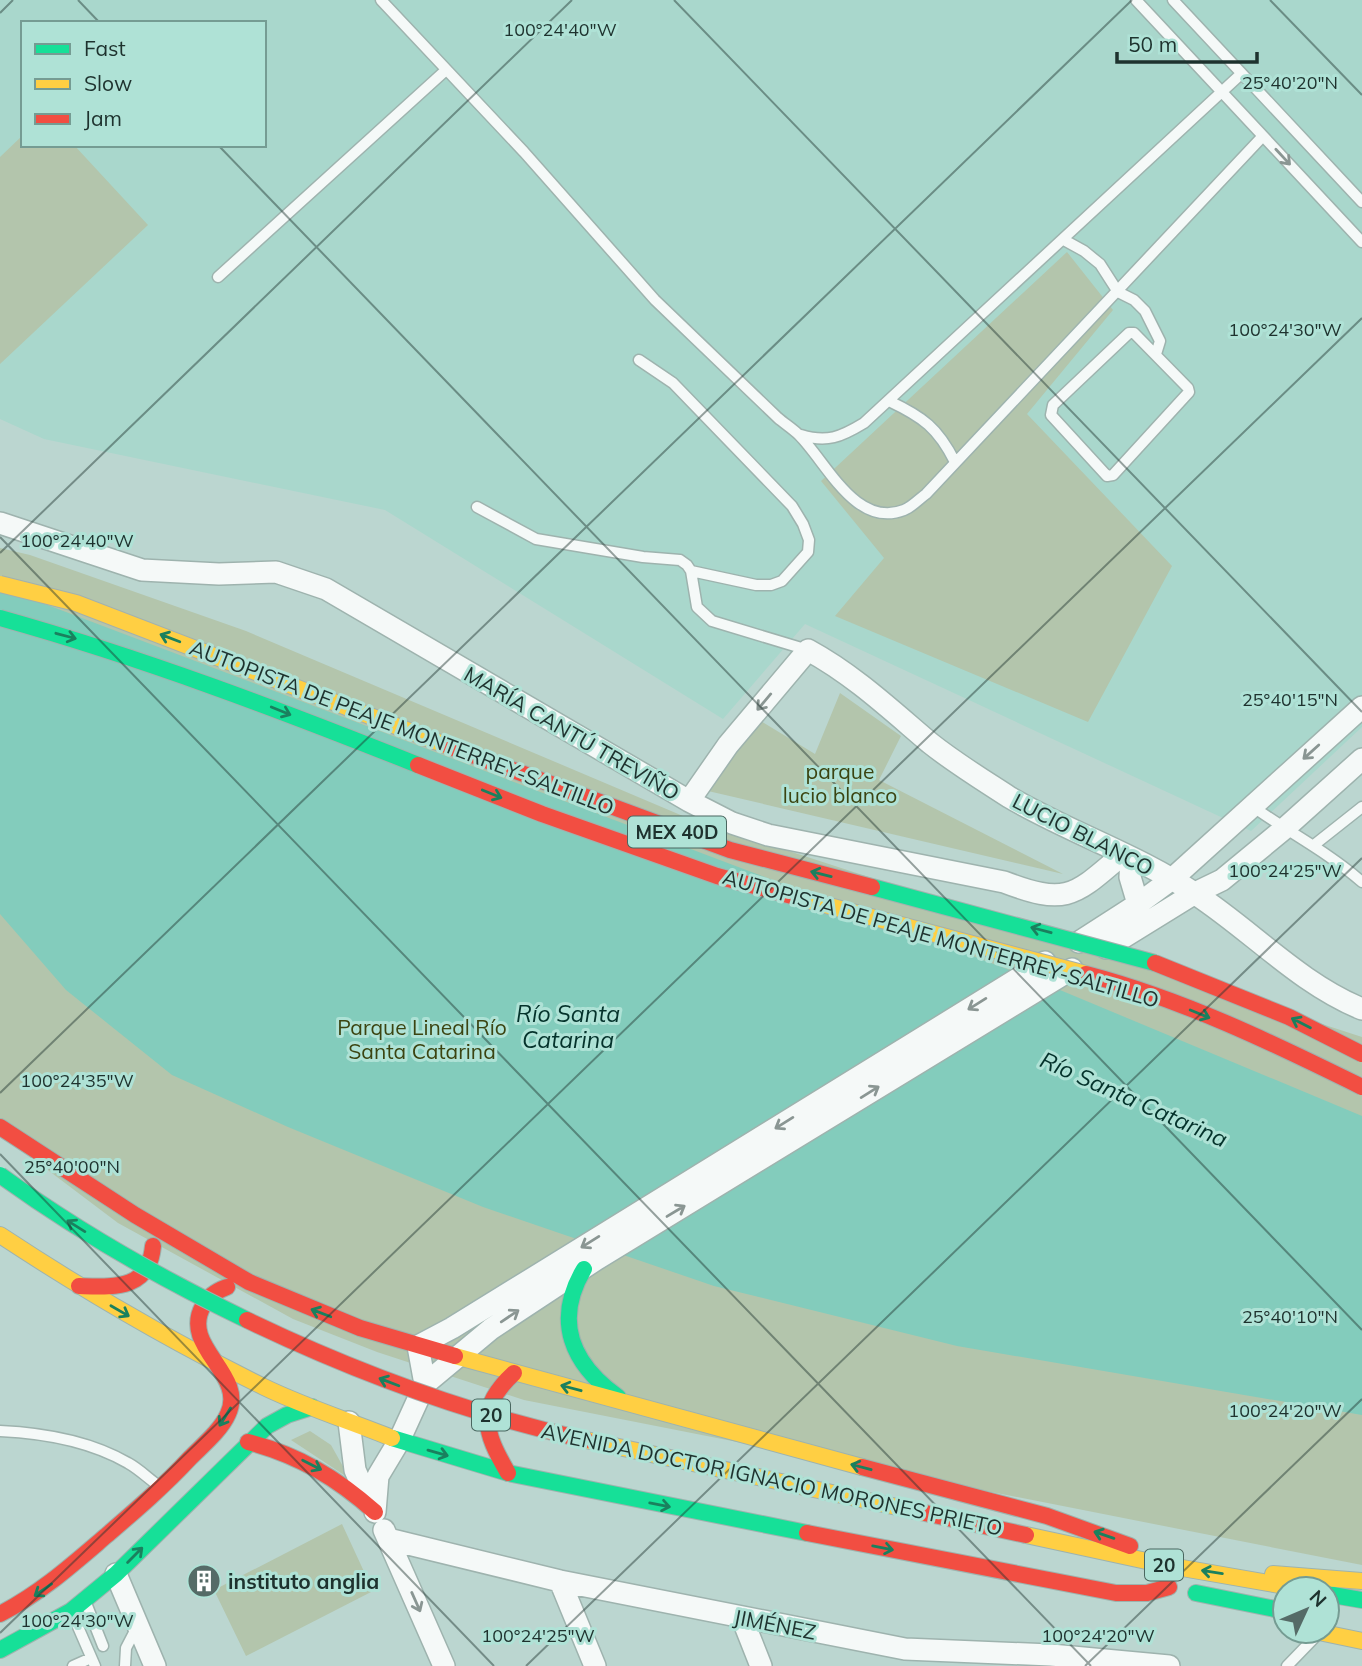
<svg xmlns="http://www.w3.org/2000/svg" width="1362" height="1666" viewBox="0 0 1362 1666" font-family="Mulish,sans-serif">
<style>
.built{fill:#a9d7cc;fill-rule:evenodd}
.green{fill:#b3c5ac}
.water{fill:#83ccbc}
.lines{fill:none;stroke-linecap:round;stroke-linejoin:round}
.lane-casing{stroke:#9eb3ae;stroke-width:13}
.street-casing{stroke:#9eb3ae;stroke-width:24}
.fast-casing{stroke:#9eb3ae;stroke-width:18}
.slow-casing{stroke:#9eb3ae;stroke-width:18}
.jam-casing{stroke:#9eb3ae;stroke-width:18}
.lane{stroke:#f5f9f8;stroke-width:10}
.street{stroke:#f5f9f8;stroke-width:21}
.fast{stroke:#16e098;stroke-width:16}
.slow{stroke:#ffcf43;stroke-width:16}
.jam{stroke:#f24e42;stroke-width:16}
.fast-bridge-casing{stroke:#a2b1ae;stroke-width:18;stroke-linecap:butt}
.slow-bridge-casing{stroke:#a2b1ae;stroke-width:18;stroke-linecap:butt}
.jam-bridge-casing{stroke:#a2b1ae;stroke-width:18;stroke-linecap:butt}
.fast-bridge{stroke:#16e098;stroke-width:16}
.slow-bridge{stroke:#ffcf43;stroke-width:16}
.jam-bridge{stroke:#f24e42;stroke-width:16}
.oneway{stroke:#8a9693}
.oneway2{stroke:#1a805e}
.ticks{fill:none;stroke:#1e322e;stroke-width:2;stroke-opacity:0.45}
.labels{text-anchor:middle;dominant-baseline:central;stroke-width:6;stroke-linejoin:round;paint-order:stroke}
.shield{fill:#afe2d6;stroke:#4a6760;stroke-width:2}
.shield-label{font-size:19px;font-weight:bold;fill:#1e322e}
.street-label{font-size:21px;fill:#1e322e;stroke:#afe2d6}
.park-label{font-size:21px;fill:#3b4411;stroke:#afe2d6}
.poi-label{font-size:21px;font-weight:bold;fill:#1e322e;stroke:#afe2d6;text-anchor:start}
.water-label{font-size:23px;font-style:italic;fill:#04322b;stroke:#afe2d6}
.ticks-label{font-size:18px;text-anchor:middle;fill:#1e322e;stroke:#afe2d6;stroke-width:6;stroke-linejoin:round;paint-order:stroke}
</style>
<rect width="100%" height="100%" fill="#bbd6d0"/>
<path class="built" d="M 0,0 L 1362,0 L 1362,727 L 1251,831 L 805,624 L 723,719 L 385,510 L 44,439 L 0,419 ZM 23,23 L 264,23 L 264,145 L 23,145 Z"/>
<path class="green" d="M 23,135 L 23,145 L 74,145 L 148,225 L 0,364 L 0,157 Z
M 1067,252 L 1113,310 L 1027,414 L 1172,566 L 1088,722 L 835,616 L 884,558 L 821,481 Z
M 0,548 L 30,555 L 246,631 L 690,819 L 1362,1037 L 1362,1565 L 524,1400 L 377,1352 L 293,1319 L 118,1223 L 0,1134 Z
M 840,693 L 901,736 L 879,780 L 1063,874 L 708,791 L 759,720 L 815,754 Z
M 310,1431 L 331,1445 L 350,1479 L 291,1440 Z
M 342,1524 L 373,1591 L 246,1656 L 214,1590 Z"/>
<path class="water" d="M 0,587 L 1036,980 L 1362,1116 L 1362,1415 L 957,1346 L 714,1286 L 483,1207 L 288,1127 L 172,1075 L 66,990 L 0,914 Z"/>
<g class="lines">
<defs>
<path id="lane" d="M 381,0 L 524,152 L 655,300 L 778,418 C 785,424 793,429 799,435 C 827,463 856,529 904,510 C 912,507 919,499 926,494 L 1263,136
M 1136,0 L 1362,242
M 1173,0 L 1362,202
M 1064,240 L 1084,251 L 1100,264 L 1118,292 L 1134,300 L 1145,311 L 1160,341 L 1156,354
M 218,277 L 446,70
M 1129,333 L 1134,333 L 1188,388 L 1189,392 L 1113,475 L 1107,476 L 1051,415 L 1053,405 Z
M 639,360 L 673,383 L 792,506 L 803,524 L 809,540 L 808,552 L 782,581 L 771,585 L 756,585 L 691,571
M 889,401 C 923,417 938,428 955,462
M 801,435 C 827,443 841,437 864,423 L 1241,74
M 477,507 L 536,539 L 643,557 L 680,560 L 687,565 L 691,571 L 697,607 L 712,621 L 808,650
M 1252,806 C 1288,832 1328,852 1362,882
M 1314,845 L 1362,807
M 0,1431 C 43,1433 90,1441 128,1463 C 139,1469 149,1479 159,1486
M 86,1603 L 103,1646
M 72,1613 L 95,1666
M 73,1666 L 91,1658
M 125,1666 L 126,1648 L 138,1625
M 1287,1666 L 1317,1635"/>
<path id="street" d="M 0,523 L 142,570 L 219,574 L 276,572 L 326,589 L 689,801 L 732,823 L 768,835 L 1004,882 C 1067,906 1074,896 1122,855
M 689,801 L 728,745 L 808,650 C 854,675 891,710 930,743 C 955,763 983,780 1009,797 C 1070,833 1139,855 1197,895 C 1253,932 1299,983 1362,1009
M 1131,859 L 1130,877 L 1138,904
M 1079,942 L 1138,904 L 1172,879 L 1362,707
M 1106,948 L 1195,893 L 1222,880 L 1284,829 L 1362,759
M 425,1384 L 418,1346 L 452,1328 L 1045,962
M 349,1422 L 355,1470 L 369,1502
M 375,1512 L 378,1476 L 399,1441 L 425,1384 L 491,1329 L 597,1259 L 1072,969
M 384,1530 L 444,1666
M 388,1539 L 560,1581 L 905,1649 L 1051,1655 L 1169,1666
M 116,1574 L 155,1666
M 560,1581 L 595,1666
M 742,1618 L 761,1666"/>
<path id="fast" d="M 584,1269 C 553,1321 572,1364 618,1397
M 392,1438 L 508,1473 L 807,1533
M 1196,1593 L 1285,1611
M 1327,1594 L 1362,1600
M 0,1650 L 71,1611 L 116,1574 L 267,1426 L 287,1415 L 312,1407"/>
<path id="slow" d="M 0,1235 C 85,1291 172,1342 264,1387 C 305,1407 350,1421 392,1438
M 455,1356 L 862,1467
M 1026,1535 L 1165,1565 L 1303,1589
M 1273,1574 L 1362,1581
M 1314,1631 L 1362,1641"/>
<path id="jam" d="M 0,1127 L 135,1215 L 249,1282 L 360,1328 L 455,1356
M 79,1286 C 115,1287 149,1290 153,1246
M 248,1442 C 298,1455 337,1478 375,1512
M 862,1467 L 1047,1516 L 1130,1546
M 508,1473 C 484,1432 476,1408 514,1373
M 807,1533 L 1116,1593 L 1147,1593 L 1169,1587
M 0,1614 C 41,1593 73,1564 107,1535 C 136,1510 164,1486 190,1458 C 203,1445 221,1430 228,1414 C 247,1374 180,1347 203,1306 C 208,1296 216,1291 227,1287"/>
</defs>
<use href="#lane" class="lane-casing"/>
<use href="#street" class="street-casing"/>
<use href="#fast" class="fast-casing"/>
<use href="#slow" class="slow-casing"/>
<use href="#jam" class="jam-casing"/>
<use href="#lane" class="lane"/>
<use href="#street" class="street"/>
<use href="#fast" class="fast"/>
<use href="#slow" class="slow"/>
<use href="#jam" class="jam"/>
<defs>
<path id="fast-bridge" d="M 0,618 C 143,658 280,710 418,765
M 872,887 L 1155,963
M 0,1175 C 77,1231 162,1279 247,1320"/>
<path id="slow-bridge" d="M 0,584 L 76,603 L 448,746
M 803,899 L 1086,974
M 586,1440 L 925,1513"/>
<path id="jam-bridge" d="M 448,746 L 730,850 L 872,887
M 418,765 L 542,814 L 717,876 L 803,899
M 1155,963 L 1289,1017 L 1362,1054
M 1086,974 C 1182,999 1273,1043 1362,1087
M 247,1320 C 355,1372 469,1414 586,1440
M 925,1513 L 1026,1535"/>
</defs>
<use href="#fast-bridge" class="fast-bridge-casing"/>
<use href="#slow-bridge" class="slow-bridge-casing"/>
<use href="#jam-bridge" class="jam-bridge-casing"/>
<use href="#fast-bridge" class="fast-bridge"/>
<use href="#slow-bridge" class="slow-bridge"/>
<use href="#jam-bridge" class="jam-bridge"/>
</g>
<defs><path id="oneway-shaft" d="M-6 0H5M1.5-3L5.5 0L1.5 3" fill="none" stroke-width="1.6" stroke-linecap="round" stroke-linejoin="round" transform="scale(1.75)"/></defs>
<g class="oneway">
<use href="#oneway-shaft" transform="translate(1283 157) rotate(47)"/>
<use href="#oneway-shaft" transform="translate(764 702) rotate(130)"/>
<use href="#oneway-shaft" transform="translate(1311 752) rotate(138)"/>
<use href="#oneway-shaft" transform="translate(977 1004) rotate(148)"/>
<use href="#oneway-shaft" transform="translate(870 1092) rotate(-32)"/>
<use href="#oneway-shaft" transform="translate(784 1123) rotate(148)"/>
<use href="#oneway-shaft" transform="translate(676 1211) rotate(-31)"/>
<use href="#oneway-shaft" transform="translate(590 1242) rotate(148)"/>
<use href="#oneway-shaft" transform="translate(510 1316) rotate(-34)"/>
<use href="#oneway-shaft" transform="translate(416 1602) rotate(66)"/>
</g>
<g class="oneway2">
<use href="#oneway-shaft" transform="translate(66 636) rotate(15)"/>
<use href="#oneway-shaft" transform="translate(170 638) rotate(-159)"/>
<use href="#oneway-shaft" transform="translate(281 711) rotate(22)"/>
<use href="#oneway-shaft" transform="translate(492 794) rotate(22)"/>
<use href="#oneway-shaft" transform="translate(821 874) rotate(-166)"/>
<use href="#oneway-shaft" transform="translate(1041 930) rotate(-165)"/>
<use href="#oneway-shaft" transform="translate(1200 1014) rotate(22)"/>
<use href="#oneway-shaft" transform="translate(1301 1023) rotate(-153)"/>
<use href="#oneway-shaft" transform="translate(76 1226) rotate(-148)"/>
<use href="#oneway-shaft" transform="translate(120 1311) rotate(30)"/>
<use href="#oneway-shaft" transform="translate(321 1313) rotate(-159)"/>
<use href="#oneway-shaft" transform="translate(389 1382) rotate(-159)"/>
<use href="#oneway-shaft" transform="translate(571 1388) rotate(-165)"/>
<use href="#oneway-shaft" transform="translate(225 1417) rotate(122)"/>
<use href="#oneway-shaft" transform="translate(438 1453) rotate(16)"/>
<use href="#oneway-shaft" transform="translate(312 1465) rotate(27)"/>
<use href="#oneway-shaft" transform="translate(861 1467) rotate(-165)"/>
<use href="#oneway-shaft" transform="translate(660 1505) rotate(11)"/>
<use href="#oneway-shaft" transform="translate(1104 1535) rotate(-161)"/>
<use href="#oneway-shaft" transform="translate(883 1548) rotate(11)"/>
<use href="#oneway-shaft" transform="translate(135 1555) rotate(-45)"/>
<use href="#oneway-shaft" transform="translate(1212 1572) rotate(-171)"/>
<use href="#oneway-shaft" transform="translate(43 1590) rotate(145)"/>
</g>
<path class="ticks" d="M 78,0 L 100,23M 674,0 L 1362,712M 1270,0 L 1362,95M 0,13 L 13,0M 218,145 L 1362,1330M 0,537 L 1091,1666M 0,553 L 572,0M 0,1093 L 1132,0M 0,1154 L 494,1666M 0,1633 L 1362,318M 526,1666 L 1362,858M 1085,1666 L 1362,1399"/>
<defs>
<symbol id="building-disc" viewBox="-11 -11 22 22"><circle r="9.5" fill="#556b67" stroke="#afe2d6"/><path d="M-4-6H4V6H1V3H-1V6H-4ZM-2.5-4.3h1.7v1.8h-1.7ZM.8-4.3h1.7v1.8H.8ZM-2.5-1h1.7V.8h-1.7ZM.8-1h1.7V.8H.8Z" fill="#fff"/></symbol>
</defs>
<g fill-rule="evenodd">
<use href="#building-disc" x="185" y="1562" width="38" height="38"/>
</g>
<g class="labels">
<g class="shield">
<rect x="628" y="816.5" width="98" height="31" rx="5"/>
<rect x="472" y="1399.5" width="38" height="31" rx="5"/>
<rect x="1145" y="1549.5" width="38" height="31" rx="5"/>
</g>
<g class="shield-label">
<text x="677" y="832">MEX 40D</text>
<text x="491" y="1415">20</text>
<text x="1164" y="1565">20</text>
</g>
<g class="street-label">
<text transform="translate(402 727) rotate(21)">AUTOPISTA DE PEAJE MONTERREY-SALTILLO</text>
<text transform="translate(572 733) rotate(30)">MARÍA CANTÚ TREVIÑO</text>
<text transform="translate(1083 834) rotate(27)">LUCIO BLANCO</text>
<text transform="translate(941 938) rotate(16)">AUTOPISTA DE PEAJE MONTERREY-SALTILLO</text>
<text transform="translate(772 1479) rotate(12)">AVENIDA DOCTOR IGNACIO MORONES PRIETO</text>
<text transform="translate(775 1624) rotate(11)">JIMÉNEZ</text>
</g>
<g class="park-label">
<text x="840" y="771">parque<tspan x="840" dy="24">lucio blanco</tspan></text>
<text x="422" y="1027">Parque Lineal Río<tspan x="422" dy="24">Santa Catarina</tspan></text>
</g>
<g class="poi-label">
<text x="228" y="1581">instituto anglia</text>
</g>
<g class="water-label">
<text x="568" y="1013">Río Santa<tspan x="568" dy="26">Catarina</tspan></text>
<text transform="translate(1134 1099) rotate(24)">Río Santa Catarina</text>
</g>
</g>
<g class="ticks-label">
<text x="560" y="36">100°24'40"W</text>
<text x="1290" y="89">25°40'20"N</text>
<text x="1285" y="336">100°24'30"W</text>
<text x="77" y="547">100°24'40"W</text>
<text x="1290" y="706">25°40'15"N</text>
<text x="1285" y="877">100°24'25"W</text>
<text x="77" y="1087">100°24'35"W</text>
<text x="72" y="1173">25°40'00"N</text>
<text x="1290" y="1323">25°40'10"N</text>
<text x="1285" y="1417">100°24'20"W</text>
<text x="77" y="1627">100°24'30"W</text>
<text x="538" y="1642">100°24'25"W</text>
<text x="1098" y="1642">100°24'20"W</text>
</g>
<rect x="21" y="21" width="245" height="126" fill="#afe2d6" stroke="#759c93" stroke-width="2"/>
<rect x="35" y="44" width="35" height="10" fill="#16e098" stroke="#759c93" stroke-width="2"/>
<text x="84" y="56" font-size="21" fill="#1e322e">Fast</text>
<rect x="35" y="79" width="35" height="10" fill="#ffcf43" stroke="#759c93" stroke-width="2"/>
<text x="84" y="91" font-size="21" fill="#1e322e">Slow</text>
<rect x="35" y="114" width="35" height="10" fill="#f24e42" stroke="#759c93" stroke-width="2"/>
<text x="84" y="126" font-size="21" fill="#1e322e">Jam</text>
<g transform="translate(1306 1610) rotate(46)"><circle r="33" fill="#afe2d6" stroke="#759c93" stroke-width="2"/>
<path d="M0-5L12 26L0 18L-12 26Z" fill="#556b67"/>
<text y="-10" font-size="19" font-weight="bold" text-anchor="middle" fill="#1e322e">N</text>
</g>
<path d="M1117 52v10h140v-10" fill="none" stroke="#1e322e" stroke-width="3.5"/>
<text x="1128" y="52" font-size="21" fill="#1e322e" stroke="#afe2d6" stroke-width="5" paint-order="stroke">50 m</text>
</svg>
